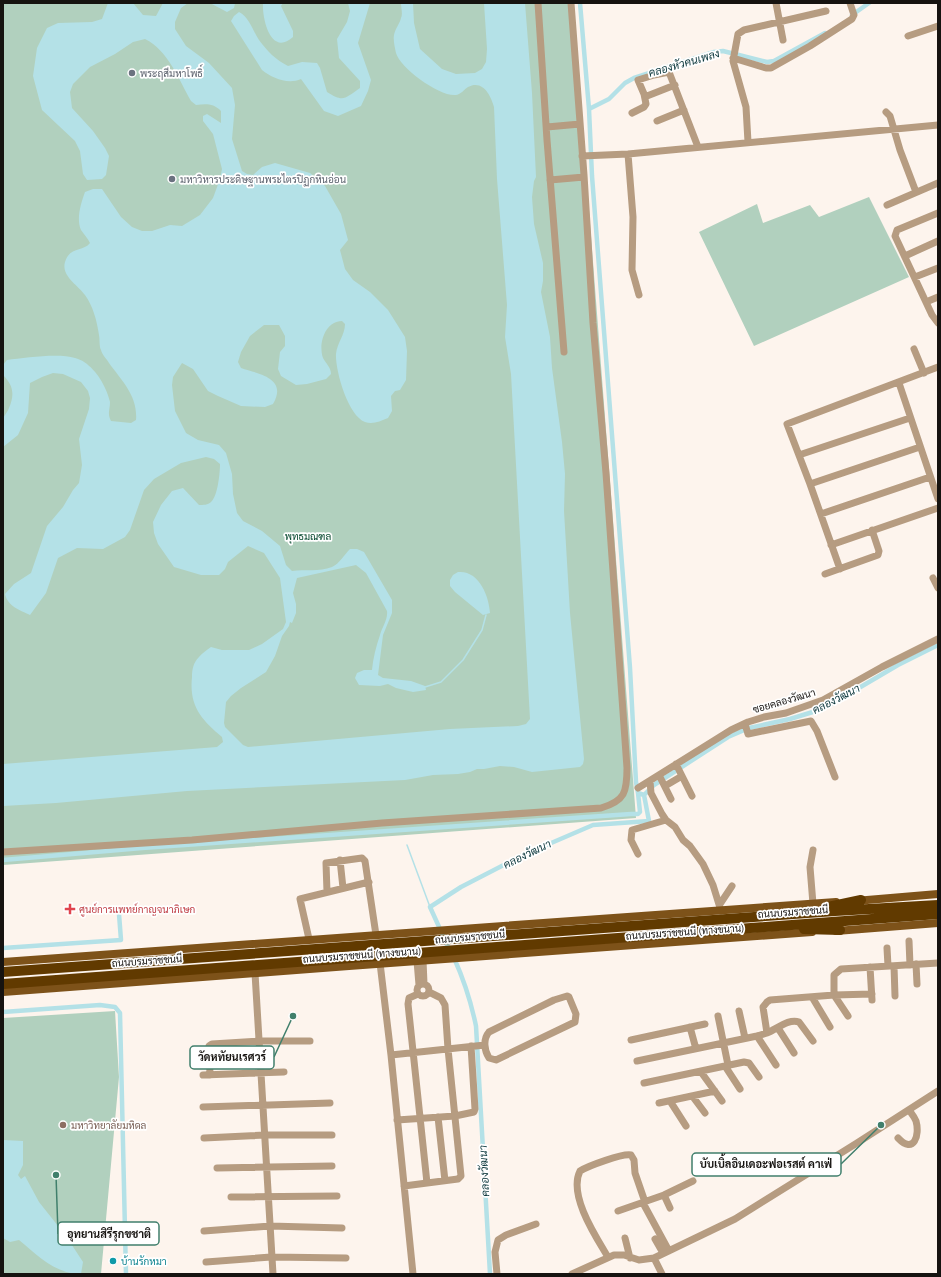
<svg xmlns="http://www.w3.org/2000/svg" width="941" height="1277" viewBox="0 0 941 1277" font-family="Ubuntu,Sarabun,sans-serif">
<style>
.green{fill:#b1d0be}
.water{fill:#b4e1e7}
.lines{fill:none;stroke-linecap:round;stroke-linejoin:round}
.stream{stroke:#b4e1e7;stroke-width:1.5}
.canal{stroke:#b4e1e7;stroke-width:4.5}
.minor{stroke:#b69c81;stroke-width:7}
.major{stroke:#7d5219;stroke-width:8}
.highway{stroke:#613a00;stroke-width:10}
.worship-dot{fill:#6b7280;stroke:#fff;stroke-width:1.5}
.health-dot{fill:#e0444e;stroke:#fff;stroke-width:1.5}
.education-dot{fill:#8d6e63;stroke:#fff;stroke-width:1.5}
.culture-dot{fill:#0f9aa8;stroke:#fff;stroke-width:1.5}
.labels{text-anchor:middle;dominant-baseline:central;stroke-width:3.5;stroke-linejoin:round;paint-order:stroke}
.worship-label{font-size:10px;fill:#5b616d;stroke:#fff;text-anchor:start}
.park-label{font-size:10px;fill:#00442a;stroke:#fff}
.street-label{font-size:10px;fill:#161310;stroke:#fff}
.health-label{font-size:10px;fill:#be3a42;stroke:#fff;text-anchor:start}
.education-label{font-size:10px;fill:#785e54;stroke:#fff;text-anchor:start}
.culture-label{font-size:10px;fill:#0d838f;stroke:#fff;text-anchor:start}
.water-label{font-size:11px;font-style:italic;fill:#0d383d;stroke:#fff}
.leader{fill:none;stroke:#407f6c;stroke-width:1.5}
.callout-dot{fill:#407f6c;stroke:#fff;stroke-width:1.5}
.callout{fill:#fff;stroke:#407f6c;stroke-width:1.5}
.callout-label{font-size:11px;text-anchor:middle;font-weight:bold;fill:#161310}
</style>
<rect width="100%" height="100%" fill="#fdf4ed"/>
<path class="green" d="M 3,3 L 573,3 L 636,818 L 3,865 Z
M 869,197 L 909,277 L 754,346 L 699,232 L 757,204 L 763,223 L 810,205 L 819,217 Z
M 115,1011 L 119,1077 L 101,1274 L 3,1274 L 3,1018 Z"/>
<path class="water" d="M 108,3 L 133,3 L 143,15 L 156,16 L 163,3 L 188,3 L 181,8 L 175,22 L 175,29 L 186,46 L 209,63 L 232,88 L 235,105 L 232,139 L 242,171 L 247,174 L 253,175 L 262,167 L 275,163 L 310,173 L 325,186 L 341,214 L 348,240 L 340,250 L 345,269 L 353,280 L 370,292 L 388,310 L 405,337 L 407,351 L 406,380 L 400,390 L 395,391 L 391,396 L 392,411 L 388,418 C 380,421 373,425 365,422 C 348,416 335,370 336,354 C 337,343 345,335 345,324 L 342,321 C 325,321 318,344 323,358 C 326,364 331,367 331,374 L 326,379 L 307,384 L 296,385 L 281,376 L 278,369 L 280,352 L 285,346 L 285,336 L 279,325 L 264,325 L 250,336 L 241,352 L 238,362 L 241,368 C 259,374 288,378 273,404 L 265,407 L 241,406 L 218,396 L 208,391 L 193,369 L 182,363 L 173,377 L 172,385 L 175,411 L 186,433 L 198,440 L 219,445 L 226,453 L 232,474 L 233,494 L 237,513 L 243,521 L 262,531 L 280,546 L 286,565 L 292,571 C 305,569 319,572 332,567 C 339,564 345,554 350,549 L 357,549 L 364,552 L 392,600 L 392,613 L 383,635 L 378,675 L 383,678 L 411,681 L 425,686 L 426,690 L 413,692 L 396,688 L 388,684 L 380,686 L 359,685 L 355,678 L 357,673 L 364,670 L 372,670 C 373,658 376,647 380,635 C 382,627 388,620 387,611 L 366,573 L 356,565 L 297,578 L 293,593 L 296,604 L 296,613 L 292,623 L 290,622 L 289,626 L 282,636 L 275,656 L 266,672 L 241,688 L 231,696 L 226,702 L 224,723 L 225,727 L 243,745 L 248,747 L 450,729 L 518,726 L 526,724 L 530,719 L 511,374 L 505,337 L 507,305 L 497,179 L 494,107 C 491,96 483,79 468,87 C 464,89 462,94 456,95 C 440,97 400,68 396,53 C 395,48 393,40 394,35 C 395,29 400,23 401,18 C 403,14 401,8 401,3 L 413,3 L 414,23 L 420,49 L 442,69 L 456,74 L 475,73 L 482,69 L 486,62 L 487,49 L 484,3 L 525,3 L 532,93 L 536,177 L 534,181 L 532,197 L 534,224 L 543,263 L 543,281 L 541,292 L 550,337 L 552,368 L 562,442 L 565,474 L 564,511 L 570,613 L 584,759 L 583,764 L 580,767 L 532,772 L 514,767 L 500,766 L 484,769 L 477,769 L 470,772 L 458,774 L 433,775 L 405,780 L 187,791 L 56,803 L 3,806 L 3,764 L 217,747 L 223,742 L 222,737 C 201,719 189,706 192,677 C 192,670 193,663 199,657 C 202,653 207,650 211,647 L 222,650 L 249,650 L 262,644 L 283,629 L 286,622 L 280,578 L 264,553 L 248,546 L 228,562 L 225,569 L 219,575 L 201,575 L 174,567 L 158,544 L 154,533 L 153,522 L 161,505 L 172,491 L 183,488 L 199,505 C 203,505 208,505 211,502 C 218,496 220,472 220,464 L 214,459 L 206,457 L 181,463 L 154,479 L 144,490 L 130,530 L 125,537 L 103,549 L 77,548 L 58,558 L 46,593 L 30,615 C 20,610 8,607 5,594 L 14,584 L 31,573 L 47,526 L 63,507 L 73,490 L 79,483 L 82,465 L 79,439 L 89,409 L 90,398 L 88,391 L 81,382 L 63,374 L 53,373 L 42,377 L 30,383 L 28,413 L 18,435 L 3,447 C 3,438 2,428 3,419 C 4,415 8,412 9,408 C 15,394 13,385 3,375 L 3,365 L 7,360 C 25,358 58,353 75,358 C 88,361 100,376 105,388 C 107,392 109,398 110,402 C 110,410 107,413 111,421 L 131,423 L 136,420 C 138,396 122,381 109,363 C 107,359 102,355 101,350 C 99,346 100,340 99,335 C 97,321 93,306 85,295 C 78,285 61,276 65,262 C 70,246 83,252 90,243 C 88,239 84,234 81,230 C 76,219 81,203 85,192 L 93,189 L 102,189 L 121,217 L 132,227 L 142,231 L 152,231 L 170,225 L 182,226 L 200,215 L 213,198 L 220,179 L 222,169 L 213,134 L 203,121 L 203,116 L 207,114 L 221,123 L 221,111 C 213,103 206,104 196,105 L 191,101 C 179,80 168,50 145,39 L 133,42 L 115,54 L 90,67 L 73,84 L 70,92 L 72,108 L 93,131 L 105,148 L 109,156 L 106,175 L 102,179 L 87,180 L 83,174 L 80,151 L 75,141 L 42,110 L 33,76 L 37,48 L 47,28 L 58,23 L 92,22 L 102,19 Z
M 210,3 L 235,3 L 234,8 L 227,12 Z
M 263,3 L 283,3 L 281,6 L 293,31 L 293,37 C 271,57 262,19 263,3 Z
M 348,3 L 370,3 L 358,43 L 371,80 L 368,91 L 361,106 L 338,116 L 324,111 L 301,79 C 288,85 272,78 262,70 L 231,21 L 234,16 L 239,12 C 249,17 253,31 259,40 C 267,51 276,60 288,66 L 302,62 L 317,63 L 320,68 L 327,92 C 344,103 345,98 360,88 L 360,81 L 339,58 L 337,39 L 347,22 L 350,11 Z
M 458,572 C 479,570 489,596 490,613 L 483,615 L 455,592 L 450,586 L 450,580 L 453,575 Z
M 3,1140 L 23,1141 L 23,1165 L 18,1175 L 21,1179 L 25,1176 L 39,1202 L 66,1236 L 83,1262 L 81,1274 C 55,1274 37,1255 19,1240 L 10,1242 L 3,1238 Z"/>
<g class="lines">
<path class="stream" d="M 425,687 L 441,682 L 463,660 L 482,630 L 486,615
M 407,845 L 430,907"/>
<path class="canal" d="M 580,3 L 589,109 L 592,176 L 630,668 L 636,782 L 638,793 L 644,795
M 852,15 L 869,3
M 589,109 L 609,99 L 625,83 L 634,78 L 714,52 L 723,51 L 767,62 L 774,61 L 825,33
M 3,860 L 142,848 L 631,814 L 638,814 L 640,812 L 638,793
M 3,948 L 121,940 L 119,914
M 450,951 L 430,907 L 461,887 L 521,856 L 593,825 L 649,821 L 644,795 L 654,785 L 728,737 L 749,728 L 790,719 L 816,711 L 835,702 L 898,665 L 938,645
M 454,958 C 464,980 471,1002 476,1026 L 490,1274
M 3,1012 L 100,1005 L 115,1007 L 120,1013 L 126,1274"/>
<path class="minor" d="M 538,3 L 547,140 L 564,352
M 776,3 L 783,40
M 908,36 L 938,26
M 733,58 L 766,68 L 771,68 L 810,46 L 852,19 L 854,15 L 850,3
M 647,96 L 675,85
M 886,112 L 890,116 L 900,150 L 916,192
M 632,113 L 644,107 L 646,104 L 644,94 L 638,80 L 654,75 L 669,72 L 698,147
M 657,121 L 684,110
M 547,127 L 580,124
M 748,142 L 746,107 L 733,61 L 738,34 L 744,30 L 826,11
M 628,154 L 633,217 L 632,270 L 639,295
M 582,156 L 628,154 L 938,125
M 550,180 L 584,177
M 887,205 L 938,183
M 938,213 L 897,230 L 895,236 L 932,315 L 938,323
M 905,256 L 938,241
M 915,277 L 938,268
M 926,302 L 938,297
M 914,349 L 924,373
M 899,383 L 938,499
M 799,455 L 910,418
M 810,484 L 920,447
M 821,514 L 930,477
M 831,545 L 938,508
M 840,569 L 810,484 L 787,424 L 938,367
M 825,574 L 878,555 L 879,551 L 872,530
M 933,578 L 938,588
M 745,724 L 748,734 L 811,721 L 817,731 L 835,777
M 676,764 L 692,796
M 659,775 L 671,799
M 650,781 L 651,793 L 662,814 L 666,820 L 675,827 L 683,840 L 690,846 L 703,864 L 713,885 L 721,911
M 665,786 L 682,776
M 638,788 L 731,730 L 748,722 L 764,717 L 786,713 L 823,700 L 882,667 L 938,639
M 3,852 L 192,840 L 382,823 L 601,808 C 625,801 627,792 627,768 L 606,473 L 593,323 L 584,175 L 571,3
M 638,854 L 631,840 L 632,830 L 666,820
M 340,860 L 343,888
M 327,892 L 326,863 L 362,858 L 365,861 L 376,935
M 720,904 L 732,886
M 813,904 L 810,867 L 813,850
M 309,939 L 300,899 L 369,882
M 909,941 L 910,965
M 887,948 L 888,966
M 423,960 L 424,984
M 417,961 L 419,985
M 380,963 L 391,1055 L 413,1274
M 916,964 L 917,984
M 894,966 L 895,996
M 870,967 L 872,1000
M 255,973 L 273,1274
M417 990a6 6 0 1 1 12 0a6 6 0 1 1-12 0Z
M 418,994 L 409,998 L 408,1004 L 427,1183
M 834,995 L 872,994
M 834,995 L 848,1016
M 567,996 L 569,997 L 576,1014 L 575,1022 L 496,1060 L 489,1058 C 484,1050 483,1039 489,1032 L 554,1000 Z
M 812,997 L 830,1027
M 739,1011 L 745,1038
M 718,1016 L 728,1065
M 690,1027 L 696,1049
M 778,1028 L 794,1053
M 767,1033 C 777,1029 789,1018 799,1022 L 813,1041
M 757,1036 L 776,1065
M 631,1040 L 705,1024
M 391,1055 L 485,1045
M 637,1061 L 757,1036 L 767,1033 L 763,1007 L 767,1002 L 770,1000 L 834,995 L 834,975 L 841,969 L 938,963
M 725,1066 L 740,1089
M 701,1072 L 722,1101
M 203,1075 L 284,1072
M 210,1075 L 209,1046 L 212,1044 L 260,1041 L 310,1041
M 644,1083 L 744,1062 L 749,1063 L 759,1077
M 693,1097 L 705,1113
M 670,1101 L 686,1126
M 659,1103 L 715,1091
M 203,1107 L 330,1103
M 438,1117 L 445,1181
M 397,1120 L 455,1116 L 474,1112 L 475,1109 L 471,1046
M 204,1138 L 265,1135 L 332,1135
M 898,1138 C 914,1155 920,1135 916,1121 C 914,1116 911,1113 909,1110
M 217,1168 L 332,1166
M 404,1186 L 458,1179 L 461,1176 L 448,1049 L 445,1005 L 441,998 L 429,992
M 664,1195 L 670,1208
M 231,1197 L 337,1196
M 643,1203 L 669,1251
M 618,1211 L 664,1195 L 693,1181
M 204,1231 L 270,1226 L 342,1228
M 625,1238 L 630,1258
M 655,1239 L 663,1253
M 608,1257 C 596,1237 568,1195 580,1171 C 588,1166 623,1153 631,1155 L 634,1160 L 635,1173 L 645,1202
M 654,1258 L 662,1274
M 206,1262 L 271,1257 L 346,1258
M 497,1274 L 495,1252 L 498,1240 L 506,1235 L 536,1224
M 572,1274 L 614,1255 L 624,1255 L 639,1260 L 654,1258 L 735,1219 L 857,1143 L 938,1091"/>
<path class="major" d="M 855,901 L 938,894
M 836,931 L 938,923
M 3,962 L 836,902
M 3,992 L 349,966 L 812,932"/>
<path class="highway" d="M 828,907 L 861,900
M 804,929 L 840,930
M 3,972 L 835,911 L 938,905
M 3,984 L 938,914"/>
</g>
<g class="worship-dot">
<circle cx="132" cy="73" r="4"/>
<circle cx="172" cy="179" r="4"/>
</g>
<path class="health-dot" d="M68 903h4v4h4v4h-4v4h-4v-4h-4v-4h4z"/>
<circle class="education-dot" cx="63" cy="1125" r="4"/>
<circle class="culture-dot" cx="113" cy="1261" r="4"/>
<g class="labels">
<g class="worship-label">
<text x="140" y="73">พระฤสีมหาโพธิ์</text>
<text x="180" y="179">มหาวิหารประดิษฐานพระไตรปิฏกหินอ่อน</text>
</g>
<g class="park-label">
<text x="308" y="536">พุทธมณฑล</text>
</g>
<g class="street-label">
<text transform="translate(784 701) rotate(-16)">ซอยคลองวัฒนา</text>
<text transform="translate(793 912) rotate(-4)">ถนนบรมราชชนนี</text>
<text transform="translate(685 932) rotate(-4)">ถนนบรมราชชนนี (ทางขนาน)</text>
<text transform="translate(470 937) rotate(-5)">ถนนบรมราชชนนี</text>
<text transform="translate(362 955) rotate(-4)">ถนนบรมราชชนนี (ทางขนาน)</text>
<text transform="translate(147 961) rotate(-4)">ถนนบรมราชชนนี</text>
</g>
<g class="health-label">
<text x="79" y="909">ศูนย์การแพทย์กาญจนาภิเษก</text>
</g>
<g class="education-label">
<text x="71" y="1125">มหาวิทยาลัยมหิดล</text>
</g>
<g class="culture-label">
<text x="121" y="1261">บ้านรักหมา</text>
</g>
<g class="water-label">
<text transform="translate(684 63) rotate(-16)">คลองหัวคนเพลง</text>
<text transform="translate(836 699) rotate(-27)">คลองวัฒนา</text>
<text transform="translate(527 854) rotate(-26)">คลองวัฒนา</text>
<text transform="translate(484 1171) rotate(-93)">คลองวัฒนา</text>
</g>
</g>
<path class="leader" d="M293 1016L274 1057M881 1125L841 1164M56 1175L58 1234"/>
<g class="callout-dot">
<circle cx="293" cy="1016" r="4"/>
<circle cx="881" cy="1125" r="4"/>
<circle cx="56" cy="1175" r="4"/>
</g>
<g class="callout">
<rect x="190" y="1046" width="84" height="23" rx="4"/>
<rect x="692" y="1153" width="149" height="23" rx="4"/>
<rect x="58" y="1222" width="101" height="23" rx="4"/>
</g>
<g class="callout-label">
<text x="232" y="1061">วัดหทัยนเรศวร์</text>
<text x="766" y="1168">บับเบิ้ลอินเดอะฟอเรสต์ คาเฟ่</text>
<text x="109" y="1238">อุทยานสิรีรุกขชาติ</text>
</g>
<rect width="941" height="1277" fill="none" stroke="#161310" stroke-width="8"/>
</svg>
